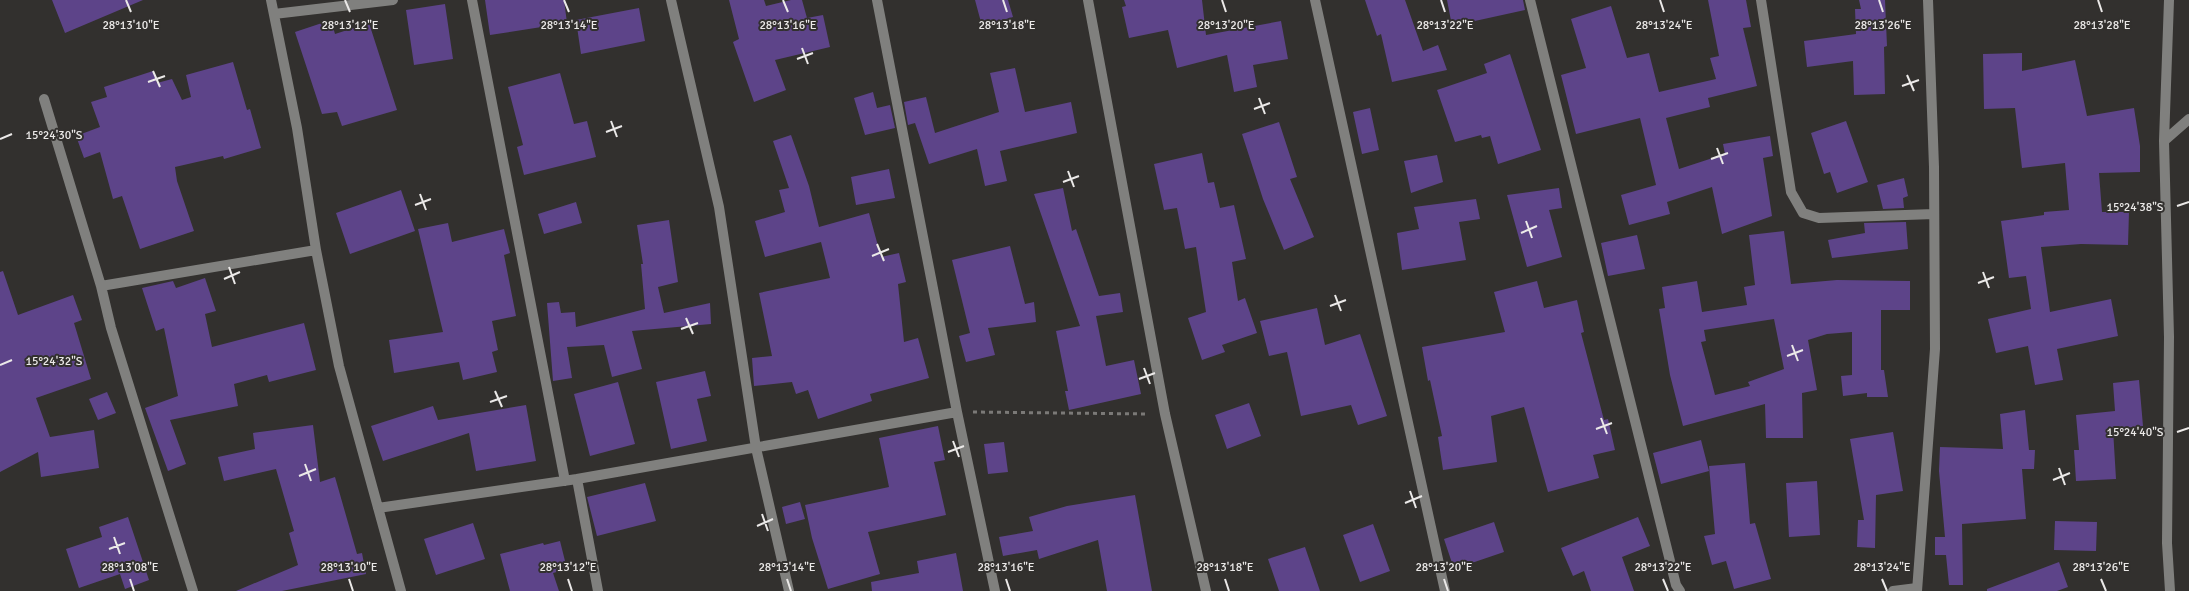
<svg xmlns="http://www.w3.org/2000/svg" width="2189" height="591" viewBox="0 0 2189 591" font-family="Signika,sans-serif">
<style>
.building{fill:#5d4489;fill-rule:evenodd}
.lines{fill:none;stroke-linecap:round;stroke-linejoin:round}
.path{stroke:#7b7977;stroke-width:3;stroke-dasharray:4 4;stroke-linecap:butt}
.minor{stroke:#80807e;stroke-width:10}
.ticks{fill:none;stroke:#ebe9e8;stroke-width:2}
.ticks-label{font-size:12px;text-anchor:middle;fill:#ebe9e8;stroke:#32302e;stroke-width:4;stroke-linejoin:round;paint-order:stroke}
</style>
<rect width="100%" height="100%" fill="#32302e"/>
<path class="building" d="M 52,0 L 143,0 L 65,33 Z
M 485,0 L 564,0 L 567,23 L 490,35 Z
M 729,0 L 764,0 L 766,6 L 791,0 L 802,0 L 807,18 L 823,15 L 830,47 L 775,60 L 786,90 L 754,102 L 733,42 L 739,39 Z
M 975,0 L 1008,0 L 1013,17 L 982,26 Z
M 1124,0 L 1202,0 L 1206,35 L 1281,21 L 1288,59 L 1253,65 L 1257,87 L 1234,92 L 1227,55 L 1177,68 L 1168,30 L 1129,38 L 1122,7 L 1126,6 Z
M 1365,0 L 1405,0 L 1423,51 L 1438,45 L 1447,70 L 1392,82 L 1381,34 L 1377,36 Z
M 1447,0 L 1523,0 L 1525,10 L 1452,26 Z
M 1708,0 L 1746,0 L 1751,27 L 1743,28 L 1757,86 L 1708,98 L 1710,107 L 1666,118 L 1679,169 L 1725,154 L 1723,144 L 1770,136 L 1773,156 L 1763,158 L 1772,216 L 1722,234 L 1712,187 L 1667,202 L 1670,214 L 1629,225 L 1621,195 L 1656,185 L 1640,118 L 1576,134 L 1561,75 L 1586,68 L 1571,19 L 1611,6 L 1627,58 L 1649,53 L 1659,92 L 1716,79 L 1710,58 L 1719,56 Z
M 1859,0 L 1885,0 L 1887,46 L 1884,47 L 1885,94 L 1854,95 L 1853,61 L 1807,67 L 1804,41 L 1856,34 L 1855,9 L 1861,9 Z
M 445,4 L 453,59 L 414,65 L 406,10 Z
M 639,8 L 645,41 L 581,54 L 576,20 Z
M 331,20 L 335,34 L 369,23 L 397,110 L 342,126 L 337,112 L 322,114 L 295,32 Z
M 2022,53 L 2022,71 L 2075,60 L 2087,116 L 2134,108 L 2140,146 L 2140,172 L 2099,173 L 2102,212 L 2129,212 L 2128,245 L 2081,244 L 2041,247 L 2050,312 L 2111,299 L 2118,336 L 2057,349 L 2063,380 L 2035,385 L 2028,346 L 1996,353 L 1988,319 L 2031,309 L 2026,276 L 2009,278 L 2001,221 L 2044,215 L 2044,212 L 2069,210 L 2065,163 L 2022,168 L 2015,108 L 1984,109 L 1983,54 Z
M 1510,54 L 1541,150 L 1498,164 L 1490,136 L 1482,138 L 1481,135 L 1455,142 L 1437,90 L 1487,73 L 1484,64 Z
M 233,62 L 247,110 L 250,109 L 261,148 L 224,159 L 223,156 L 175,167 L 177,181 L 194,231 L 140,249 L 122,196 L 113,199 L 100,152 L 84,158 L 76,136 L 100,127 L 91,102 L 107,97 L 104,87 L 153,71 L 157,83 L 172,79 L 182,100 L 191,97 L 186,75 Z
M 1015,68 L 1025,112 L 1071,102 L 1077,133 L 1000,151 L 1007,181 L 985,186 L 977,149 L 929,164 L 915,123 L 908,125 L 904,102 L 926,97 L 935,133 L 999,112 L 990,73 Z
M 560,73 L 574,124 L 587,121 L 596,157 L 524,175 L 517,147 L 523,145 L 508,87 Z
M 873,92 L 877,108 L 890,105 L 895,128 L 865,135 L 854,98 Z
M 1370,108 L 1379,150 L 1362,154 L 1353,112 Z
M 1846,121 L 1868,182 L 1837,193 L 1830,172 L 1824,174 L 1811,133 Z
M 1279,122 L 1297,177 L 1290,179 L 1314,237 L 1284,250 L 1263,199 L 1242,134 Z
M 791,135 L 809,186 L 819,227 L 869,213 L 881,257 L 899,253 L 906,282 L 898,284 L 904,342 L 918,338 L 929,378 L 870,394 L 872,401 L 818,419 L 808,390 L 796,394 L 792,382 L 754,386 L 752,358 L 772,356 L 759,293 L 830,278 L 821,242 L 765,257 L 755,221 L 785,212 L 779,190 L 789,188 L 773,141 Z
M 1202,153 L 1208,183 L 1214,182 L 1220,208 L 1234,205 L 1246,259 L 1232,262 L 1238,301 L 1245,298 L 1257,333 L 1222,345 L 1225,352 L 1202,360 L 1188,318 L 1206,312 L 1196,247 L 1185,249 L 1177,208 L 1164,210 L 1154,164 Z
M 1437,155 L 1443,182 L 1411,193 L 1404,161 Z
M 889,169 L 895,198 L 856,205 L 851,177 Z
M 1904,178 L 1908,196 L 1903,198 L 1904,208 L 1883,209 L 1877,185 Z
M 1063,188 L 1072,231 L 1076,229 L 1099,296 L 1120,293 L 1123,312 L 1096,316 L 1106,366 L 1134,360 L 1141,394 L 1069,410 L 1065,391 L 1068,391 L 1056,331 L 1080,326 L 1034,194 Z
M 1559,188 L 1562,208 L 1549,210 L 1562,257 L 1527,267 L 1507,195 Z
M 401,190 L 415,231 L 350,254 L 336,213 Z
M 1476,199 L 1480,219 L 1459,222 L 1466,260 L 1402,270 L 1397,233 L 1419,229 L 1414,207 Z
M 576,202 L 582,223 L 544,234 L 538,214 Z
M 669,220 L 678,282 L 658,287 L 664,313 L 710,303 L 711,324 L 632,331 L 642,369 L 612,377 L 604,345 L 567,347 L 572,378 L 553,381 L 547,303 L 559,302 L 561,313 L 575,312 L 576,327 L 645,309 L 641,264 L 643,264 L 637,225 Z
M 1906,222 L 1908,249 L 1832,258 L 1828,240 L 1865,233 L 1864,223 Z
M 448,223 L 452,242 L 504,229 L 510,253 L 504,255 L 516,316 L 492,321 L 498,350 L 492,352 L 497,372 L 463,380 L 459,362 L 394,373 L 389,340 L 443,332 L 418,229 Z
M 1784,231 L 1791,284 L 1837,280 L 1910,281 L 1910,310 L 1881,310 L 1881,370 L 1884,370 L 1888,397 L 1867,397 L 1867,393 L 1843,396 L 1841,376 L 1852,375 L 1852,332 L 1827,334 L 1808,340 L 1817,390 L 1802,393 L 1803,438 L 1766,438 L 1765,404 L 1683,426 L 1670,375 L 1659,309 L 1665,308 L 1662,287 L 1697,281 L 1702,312 L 1747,305 L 1744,287 L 1755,285 L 1749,235 ZM 1774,319 L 1784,369 L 1748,382 L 1750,386 L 1715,395 L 1701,342 L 1706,341 L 1704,330 Z
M 1637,235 L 1645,269 L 1608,276 L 1601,243 Z
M 1010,246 L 1025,304 L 1034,302 L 1036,322 L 988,328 L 995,355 L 966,362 L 959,336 L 970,333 L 952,260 Z
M 3,271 L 18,315 L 73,295 L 82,320 L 74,323 L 91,379 L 36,398 L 50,437 L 94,430 L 99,468 L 41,477 L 38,452 L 0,472 L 0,272 Z
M 205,278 L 216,311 L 205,314 L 212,347 L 304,323 L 316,370 L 269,382 L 267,375 L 234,384 L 238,406 L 170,420 L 186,464 L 168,471 L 145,408 L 178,396 L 164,328 L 156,331 L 142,288 L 173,281 L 176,288 Z
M 1537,281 L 1544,308 L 1577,300 L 1584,332 L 1581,333 L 1604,420 L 1608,419 L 1615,450 L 1593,455 L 1599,478 L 1548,492 L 1524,407 L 1491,416 L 1497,462 L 1443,470 L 1438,437 L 1442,436 L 1430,380 L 1428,381 L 1422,347 L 1505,332 L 1494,292 Z
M 1317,308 L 1325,345 L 1360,334 L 1387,416 L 1358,425 L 1351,405 L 1301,416 L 1287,352 L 1269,356 L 1260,321 Z
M 705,371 L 711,396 L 697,399 L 707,441 L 671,449 L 656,382 Z
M 2139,380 L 2143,426 L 2113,429 L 2116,479 L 2076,481 L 2074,450 L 2079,450 L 2076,415 L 2115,411 L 2113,383 Z
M 618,382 L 635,444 L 590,456 L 574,394 Z
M 107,392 L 116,413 L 98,420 L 89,399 Z
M 1249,403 L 1261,436 L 1227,449 L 1215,415 Z
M 526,405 L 536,461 L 476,471 L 469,433 L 383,461 L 371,426 L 433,406 L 438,420 Z
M 2025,410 L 2029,450 L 2035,450 L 2034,469 L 2022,469 L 2026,519 L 1962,524 L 1963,585 L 1949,585 L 1946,555 L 1935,555 L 1935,537 L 1945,537 L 1939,471 L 1940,447 L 2003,449 L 2000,414 Z
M 313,425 L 320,482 L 335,477 L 357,554 L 362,553 L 366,574 L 282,591 L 236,591 L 298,565 L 289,533 L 294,531 L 276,469 L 224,481 L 218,457 L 255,449 L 253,433 Z
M 938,426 L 945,460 L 934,462 L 946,515 L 868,532 L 880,574 L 828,589 L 812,538 L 805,505 L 889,487 L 879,438 Z
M 1893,432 L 1903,491 L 1876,495 L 1875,548 L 1857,547 L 1858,520 L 1864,520 L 1850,439 Z
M 1701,440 L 1709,471 L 1661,484 L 1653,453 Z
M 1004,442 L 1008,472 L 988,474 L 984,444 Z
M 1745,463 L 1750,524 L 1755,523 L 1771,579 L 1734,589 L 1726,561 L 1712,565 L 1704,536 L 1715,534 L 1709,466 Z
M 1817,481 L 1820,535 L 1789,537 L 1786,483 Z
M 645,483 L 656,521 L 597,536 L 587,497 Z
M 1135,495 L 1152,591 L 1107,591 L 1098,540 L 1039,559 L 1037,550 L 1003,556 L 999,537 L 1033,531 L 1029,517 L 1067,506 Z
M 800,502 L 805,519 L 786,524 L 782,507 Z
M 128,517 L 149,580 L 125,589 L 120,574 L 79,588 L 66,549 L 102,537 L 99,527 Z
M 1638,517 L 1650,546 L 1622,557 L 1634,591 L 1591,591 L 1584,571 L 1573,576 L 1561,548 Z
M 2055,521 L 2097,522 L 2096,551 L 2054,550 Z
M 1494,522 L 1504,552 L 1454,569 L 1444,539 Z
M 473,523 L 485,559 L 436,575 L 424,539 Z
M 1373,524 L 1390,571 L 1360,582 L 1343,535 Z
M 560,541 L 567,569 L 553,573 L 559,591 L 510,591 L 500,554 L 543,543 L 544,545 Z
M 1305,547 L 1320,591 L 1279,591 L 1268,559 Z
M 956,553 L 963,591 L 872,591 L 871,582 L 919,573 L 917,561 Z
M 2059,562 L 2068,587 L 2057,591 L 1987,591 L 1987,589 Z"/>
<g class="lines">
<path class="path" d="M 973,412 L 1149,414"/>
<path class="minor" d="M 271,0 L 297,128 L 316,250 L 339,366 L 401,591
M 472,0 L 565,481
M 671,0 L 719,207 L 756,448 L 789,591
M 877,0 L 957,412 L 995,591
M 1088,0 L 1165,414 L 1206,591
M 1315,0 L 1445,591
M 1530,0 L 1676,585 L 1680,591
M 1761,0 L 1791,192 L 1803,213 L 1819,218 L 1934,214
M 2169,0 L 2164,141 L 2169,337 L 2167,543 L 2170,591
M 274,14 L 393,0
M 44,99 L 101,286 L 111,328 L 193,591
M 2164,141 L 2189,119
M 101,286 L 316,250
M 577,479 L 598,591
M 378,508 L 577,479 L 957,412
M 1893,591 L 1917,588
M 1917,591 L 1935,349 L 1934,167 L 1928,0"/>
</g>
<path class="ticks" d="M 126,0 L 131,12M 345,0 L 350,12M 564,0 L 569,12M 783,0 L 788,12M 1003,0 L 1007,12M 1222,0 L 1226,12M 1441,0 L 1445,12M 1660,0 L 1664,12M 1879,0 L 1883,12M 2098,0 L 2102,12M 802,48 L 808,64M 797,59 L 813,53M 153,71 L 160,87M 1907,75 L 1914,91M 148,82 L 165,76M 1902,86 L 1919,80M 1259,98 L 1265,114M 1254,109 L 1270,103M 611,121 L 617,137M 606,132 L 622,126M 0,139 L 12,134M 1717,148 L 1723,164M 1711,159 L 1728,153M 1068,171 L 1074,187M 1063,182 L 1079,176M 420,194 L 426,210M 415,205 L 431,199M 2177,206 L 2189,202M 1526,221 L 1532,238M 1521,233 L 1537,226M 877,244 L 884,261M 872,256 L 889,249M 229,267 L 235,284M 1983,272 L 1989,288M 224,279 L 240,272M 1978,283 L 1994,277M 1335,295 L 1341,311M 1330,306 L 1346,300M 686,318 L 693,334M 681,329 L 698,323M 1792,345 L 1798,361M 1787,356 L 1803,350M 0,365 L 12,360M 1144,368 L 1150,384M 1139,379 L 1155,373M 495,391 L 502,407M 490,402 L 507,396M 1601,418 L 1607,434M 1596,429 L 1612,423M 2177,432 L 2189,428M 953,441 L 959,457M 948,452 L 964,446M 305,464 L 311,481M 2059,468 L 2065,485M 299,476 L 316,469M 2053,480 L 2070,473M 1410,491 L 1416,508M 1405,503 L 1422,496M 762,514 L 768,531M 757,526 L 773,519M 114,537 L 120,554M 109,549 L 125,543M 130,579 L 134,591M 349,579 L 353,591M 568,579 L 572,591M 787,579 L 791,591M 1006,579 L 1010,591M 1225,579 L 1229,591M 1444,579 L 1448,591M 1663,579 L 1668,591M 1882,579 L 1887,591M 2101,579 L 2106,591"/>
<g class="ticks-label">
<text x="131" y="29">28°13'10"E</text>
<text x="350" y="29">28°13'12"E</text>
<text x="569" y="29">28°13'14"E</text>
<text x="788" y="29">28°13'16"E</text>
<text x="1007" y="29">28°13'18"E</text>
<text x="1226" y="29">28°13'20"E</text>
<text x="1445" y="29">28°13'22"E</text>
<text x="1664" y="29">28°13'24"E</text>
<text x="1883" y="29">28°13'26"E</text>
<text x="2102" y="29">28°13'28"E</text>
<text x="54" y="139">15°24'30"S</text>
<text x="2135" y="211">15°24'38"S</text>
<text x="54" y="365">15°24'32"S</text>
<text x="2135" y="436">15°24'40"S</text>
<text x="130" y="571">28°13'08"E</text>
<text x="349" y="571">28°13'10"E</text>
<text x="568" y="571">28°13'12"E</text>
<text x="787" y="571">28°13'14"E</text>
<text x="1006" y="571">28°13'16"E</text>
<text x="1225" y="571">28°13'18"E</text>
<text x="1444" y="571">28°13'20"E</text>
<text x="1663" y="571">28°13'22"E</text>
<text x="1882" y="571">28°13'24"E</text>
<text x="2101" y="571">28°13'26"E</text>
</g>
</svg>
